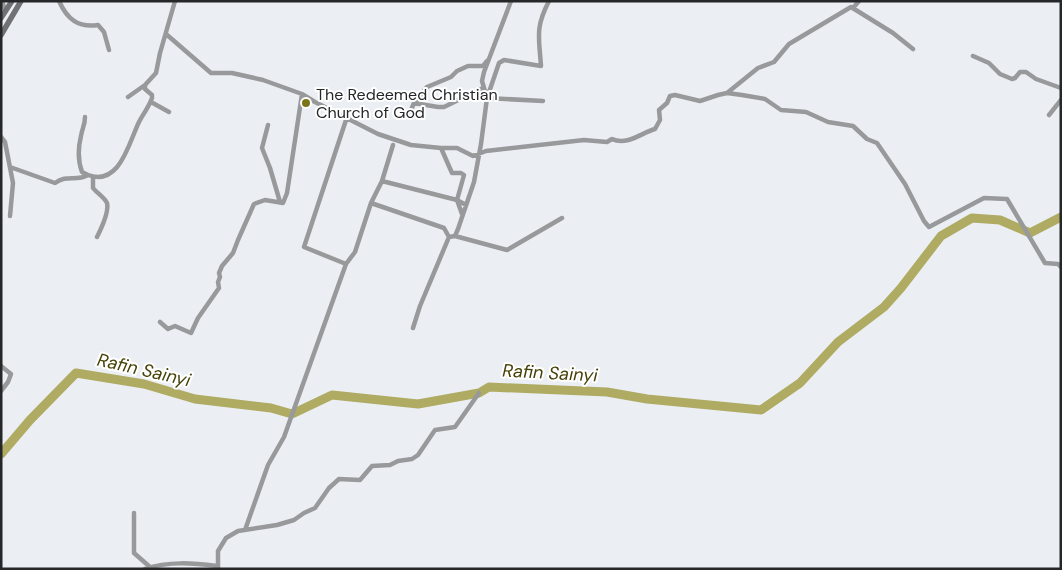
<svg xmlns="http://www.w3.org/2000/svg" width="1062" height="570" viewBox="0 0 1062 570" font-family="'DM Sans',sans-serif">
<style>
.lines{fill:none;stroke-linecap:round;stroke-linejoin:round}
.river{stroke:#afab62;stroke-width:9}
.minor{stroke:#98999b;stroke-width:4.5}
.secondary{stroke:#6f7174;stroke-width:5.5}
.poi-dot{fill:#7b7519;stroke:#fff;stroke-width:2}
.labels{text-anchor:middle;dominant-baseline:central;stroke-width:4;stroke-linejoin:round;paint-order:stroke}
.poi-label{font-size:16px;fill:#252729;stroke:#fff;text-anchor:start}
.water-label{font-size:18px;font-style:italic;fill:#464207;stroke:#fff}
</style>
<rect width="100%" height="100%" fill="#ebeff4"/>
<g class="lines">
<path class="river" d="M 1,454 L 30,420 L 76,373 L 144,384 L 195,399 L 271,408 L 292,414 L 332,395 L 418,404 L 479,393 L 489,387 L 607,392 L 647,399 L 761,410 L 800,383 L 838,342 L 884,307 L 901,288 L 941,236 L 972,218 L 1000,220 L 1030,233 L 1061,217"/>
<path class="minor" d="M 2,1 L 5,10
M 59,1 C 67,19 78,28 98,25 L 104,32 L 109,50
M 853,8 L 859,1
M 166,34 L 211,73 L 232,73 L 263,80 L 302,94 L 315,102 L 378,134 L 411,145 L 441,148 L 457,148 L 473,156 L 486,151 L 584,140 L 607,142 L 612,139 C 627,146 641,133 655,129 L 660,120 L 659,110 L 667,103 L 670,96 L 675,95 L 700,101 L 718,95 L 727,93 L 742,95 L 765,99 L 781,110 L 806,112 L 828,122 L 853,126 L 867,139 L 877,143 L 905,184 L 924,221 L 929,227 L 984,198 L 1007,199 L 1045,263 L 1058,264 L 1061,267
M 973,56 L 989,63 L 1000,74 L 1012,79 L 1015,78 L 1020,72 L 1026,72 L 1036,79 L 1061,88
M 727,93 L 758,68 L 774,62 L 789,44 L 851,7 L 893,33 L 913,49
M 128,97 L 145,85
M 543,101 L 487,98 L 499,63 L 504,60 L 541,66 C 539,37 535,28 549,1
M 151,102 L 169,112
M 414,103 L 438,107 L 444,107 L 483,88
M 406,114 L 411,110 L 414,103 L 427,87 L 451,77 L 457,71 L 468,66 L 483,66 L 487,61
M 1049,115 L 1061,100
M 85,117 C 85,125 82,129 81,136 C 78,148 78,161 82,172 L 88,175
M 268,125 L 262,148 L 270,168 L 280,202
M 1,137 L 5,142 L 13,183 L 10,216
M 441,148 L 452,173 L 461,173 L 464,175 L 457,200 L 462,214
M 10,167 L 55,183 C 67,174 76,182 88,175 C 120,187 129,142 139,122 C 143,114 149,107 152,98 L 152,95 L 145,89 L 145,85 L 156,73 L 160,53 L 175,1
M 93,177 L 93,188 C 96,192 105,198 107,203 C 109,211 101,229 97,237
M 382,181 L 457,200 L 466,205
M 371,203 L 444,228 L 449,237
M 455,236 L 507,250 L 562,218
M 346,264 L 304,247 L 347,117
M 160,322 L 168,329 L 175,326 L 191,333 L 198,318 L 219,288 L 218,282 L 220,277 L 219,273 L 222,266 L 233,253 L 238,240 L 254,204 L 265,200 L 283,203 L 287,193 L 302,94
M 413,328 L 420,306 L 449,237 L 455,236 L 458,229 L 474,182 L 481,144 L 487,98 L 482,81 L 484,72 L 511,1
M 1,366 L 11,374 L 8,382 L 1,391
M 134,513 L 134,553 L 150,567
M 245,530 L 268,465 L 284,437 L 346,264 L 355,252 L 371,203 L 382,181 L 393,145
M 145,569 C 168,561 193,563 217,566
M 218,569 L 218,551 L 226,538 L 238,531 L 277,525 L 294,520 L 304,513 L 315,508 L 329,488 L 339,479 L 360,480 L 372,466 L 390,465 L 398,461 L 412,459 L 418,455 L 435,430 L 455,427 L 479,393"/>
<path class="secondary" d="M 1,18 L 12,1
M 1,35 L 21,1"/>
</g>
<circle class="poi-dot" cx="306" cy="103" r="5"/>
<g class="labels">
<g class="poi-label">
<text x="316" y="94">The Redeemed Christian<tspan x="316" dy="18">Church of God</tspan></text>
</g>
<g class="water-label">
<text transform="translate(144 370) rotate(13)">Rafin Sainyi</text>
<text transform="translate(550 373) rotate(3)">Rafin Sainyi</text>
</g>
</g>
<rect width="1062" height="570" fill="none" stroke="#252729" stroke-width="5"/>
</svg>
